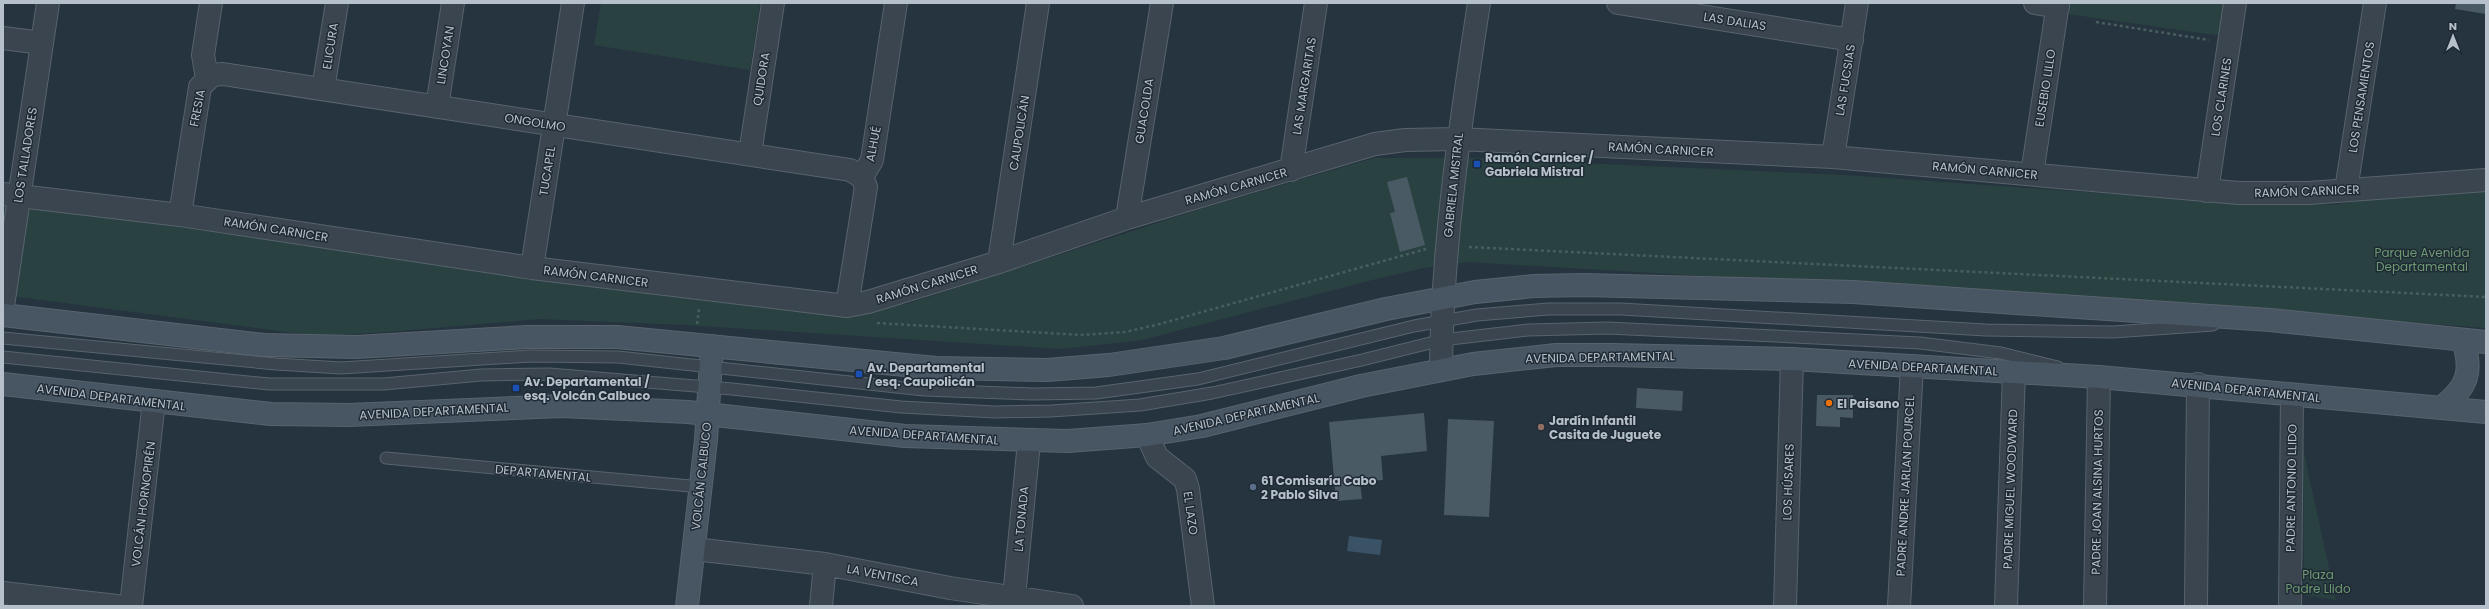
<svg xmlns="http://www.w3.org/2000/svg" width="2489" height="609" viewBox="0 0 2489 609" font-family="Poppins,sans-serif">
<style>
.green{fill:#294241}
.water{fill:#3a5266}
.building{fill:#4a5a65}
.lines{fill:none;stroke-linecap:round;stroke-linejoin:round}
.lane-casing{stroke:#58636d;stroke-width:13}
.street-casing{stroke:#58636d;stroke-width:24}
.secondary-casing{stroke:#58636d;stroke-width:24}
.path{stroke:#485e5e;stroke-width:2.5;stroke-dasharray:3 3;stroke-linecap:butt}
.lane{stroke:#3a454f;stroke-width:11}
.street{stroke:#3a454f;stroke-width:22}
.secondary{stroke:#485562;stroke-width:22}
.transit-dot{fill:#1a4fb4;stroke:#1f2a35;stroke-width:1.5}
.food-dot{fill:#e8710a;stroke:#1f2a35;stroke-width:1.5}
.education-dot{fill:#8d6e63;stroke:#1f2a35;stroke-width:1.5}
.service-dot{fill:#5c6f8a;stroke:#1f2a35;stroke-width:1.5}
.labels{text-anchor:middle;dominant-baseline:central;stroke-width:3;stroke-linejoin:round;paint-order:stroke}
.street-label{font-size:12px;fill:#b6c0ca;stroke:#1f2a35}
.poi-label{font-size:12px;font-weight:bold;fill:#b6c0ca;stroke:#1f2a35;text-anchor:start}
.park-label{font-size:12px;fill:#6e9a73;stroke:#1f2a35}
</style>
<rect width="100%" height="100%" fill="#26343f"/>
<path class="green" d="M 601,3 L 760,3 L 750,70 L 594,45 Z
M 2070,3 L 2227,3 L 2222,36 L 2068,14 Z
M 1374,158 L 1468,158 L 1844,175 L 2212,201 L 2333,205 L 2365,200 L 2486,190 L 2486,328 L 2159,303 L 1469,262 L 1424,268 L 1376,279 L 1142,340 L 1061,349 L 687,325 L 540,319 L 388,332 L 317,336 L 3,295 L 3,201 L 781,308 L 907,304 L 1207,207 Z
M 2303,449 L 2336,600 L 2304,595 Z"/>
<path class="water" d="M 1349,536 L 1382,540 L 1380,555 L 1347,551 Z"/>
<path class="building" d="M 2456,3 L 2486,3 L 2486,14 L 2455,9 Z
M 1407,177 L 1425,245 L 1400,252 L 1390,213 L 1395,212 L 1387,182 Z
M 1637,388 L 1683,391 L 1682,411 L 1636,408 Z
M 1817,395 L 1853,395 L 1853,418 L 1840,417 L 1840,427 L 1816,426 Z
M 1424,413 L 1427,451 L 1381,456 L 1383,480 L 1360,482 L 1362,499 L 1336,501 L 1329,422 Z
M 1448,419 L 1494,421 L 1489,517 L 1444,515 Z"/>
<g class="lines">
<defs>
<path id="lane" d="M 3,338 L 276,364 L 341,368 L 531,356 L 618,357 L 924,390 L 1033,394 L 1096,393 L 1198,379 L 1414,326 L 1477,315 L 1548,309 L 1621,309 L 1986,330 L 2113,332 L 2213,325
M 3,357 L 269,384 L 384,384 L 481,375 L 549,374 L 732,389 L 901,407 L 995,412 L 1051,411 L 1140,405 L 1212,393 L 1362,360 L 1442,340 L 1528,330 L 1608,328 L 1920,343 L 2001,353 L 2058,367
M 386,458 L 701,487"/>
<path id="street" d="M 1618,3 L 1852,40
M 2035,3 L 2058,7
M 3,38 L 42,43
M 207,78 L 203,55 L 211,3
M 323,89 L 337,3
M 437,107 L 453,3
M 750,154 L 773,3
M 1833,157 L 1857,3
M 1291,170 L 1316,3
M 2032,174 L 2058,3
M 862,177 L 872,160 L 896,3
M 2346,190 L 2375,3
M 2207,191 L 2235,3
M 3,194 L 180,215 L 532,268 L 847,306 L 868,302 L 999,262 L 1127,218 L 1375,144 L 1405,140 L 1457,139 L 1833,157 L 2239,193 L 2309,193 L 2486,180
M 180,215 L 200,87 L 212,75 L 223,74 L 850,170 L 862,177 L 866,187 L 847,306
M 1127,218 L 1162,3
M 999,262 L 1038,3
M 532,268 L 573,3
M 3,306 L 48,3
M 1441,369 C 1442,246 1460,125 1479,3
M 1147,435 L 1157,457 L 1185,479 L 1188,489 L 1203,606
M 694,549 L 825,564 L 950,588 L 1072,606
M 3,593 L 117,606
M 1014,597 L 1029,442
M 131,606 L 154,401
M 821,606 L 825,564
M 1785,606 L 1792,359
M 1899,606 L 1912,366
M 2006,606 L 2014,372
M 2095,606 L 2099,377
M 2196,606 L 2198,384
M 2290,606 L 2292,395"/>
<path id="secondary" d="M 3,315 L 264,345 L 356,347 L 527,337 L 617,337 L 936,368 L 1047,370 L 1109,365 L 1224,348 L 1386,309 L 1475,292 L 1534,286 L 1584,285 L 1853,292 L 2270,320 L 2486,342
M 3,384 L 271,414 L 349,415 L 562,406 L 688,412 L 905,436 L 1068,441 L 1147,435 L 1202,426 L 1361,386 L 1473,364 L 1556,355 L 1613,355 L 1792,359 L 2099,377 L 2486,412
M 2441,408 C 2468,387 2473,372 2463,340
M 687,606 L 706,440 L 712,346"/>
</defs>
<use href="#lane" class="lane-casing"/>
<use href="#street" class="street-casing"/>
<use href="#secondary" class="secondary-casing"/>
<path class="path" d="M 2096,22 L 2209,40
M 1469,247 L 2486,297
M 877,323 L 1081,335 L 1125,332 L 1156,325 L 1426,249
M 697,324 L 699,309"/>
<use href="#lane" class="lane"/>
<use href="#street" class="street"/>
<use href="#secondary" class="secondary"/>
</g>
<g class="transit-dot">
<rect x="1473" y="160" width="8" height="8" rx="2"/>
<rect x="855" y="370" width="8" height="8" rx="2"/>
<rect x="512" y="384" width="8" height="8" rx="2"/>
</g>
<circle class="food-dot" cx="1829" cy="403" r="4"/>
<circle class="education-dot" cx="1541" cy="427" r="4"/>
<circle class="service-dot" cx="1253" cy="487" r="4"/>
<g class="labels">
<g class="street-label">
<text transform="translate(1735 21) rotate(9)">LAS DALIAS</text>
<text transform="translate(330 46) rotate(-81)">ELICURA</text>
<text transform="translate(445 55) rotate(-81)">LINCOYAN</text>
<text transform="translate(761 79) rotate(-81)">QUIDORA</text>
<text transform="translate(1845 80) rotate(-81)">LAS FUCSIAS</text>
<text transform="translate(1304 86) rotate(-81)">LAS MARGARITAS</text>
<text transform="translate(2045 88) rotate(-81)">EUSEBIO LILLO</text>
<text transform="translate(2221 97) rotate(-81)">LOS CLARINES</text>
<text transform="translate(2361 97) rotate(-81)">LOS PENSAMIENTOS</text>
<text transform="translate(197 108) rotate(-79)">FRESIA</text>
<text transform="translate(1144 111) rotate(-81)">GUACOLDA</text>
<text transform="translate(535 122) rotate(9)">ONGOLMO</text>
<text transform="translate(1019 133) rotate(-81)">CAUPOLICÁN</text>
<text transform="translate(873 144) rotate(-79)">ALHUÉ</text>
<text transform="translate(1661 149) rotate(3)">RAMÓN CARNICER</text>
<text transform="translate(25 155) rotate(-81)">LOS TALLADORES</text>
<text transform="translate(1985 170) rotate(5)">RAMÓN CARNICER</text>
<text transform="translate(547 171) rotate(-81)">TUCAPEL</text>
<text transform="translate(1453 185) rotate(-84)">GABRIELA MISTRAL</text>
<text transform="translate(1236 186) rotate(-16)">RAMÓN CARNICER</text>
<text transform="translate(2307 191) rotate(-2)">RAMÓN CARNICER</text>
<text transform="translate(276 229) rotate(9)">RAMÓN CARNICER</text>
<text transform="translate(596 276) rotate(7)">RAMÓN CARNICER</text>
<text transform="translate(927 284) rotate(-17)">RAMÓN CARNICER</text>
<text transform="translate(1600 357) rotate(-1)">AVENIDA DEPARTAMENTAL</text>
<text transform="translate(1923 367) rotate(3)">AVENIDA DEPARTAMENTAL</text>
<text transform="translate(2246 390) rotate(6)">AVENIDA DEPARTAMENTAL</text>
<text transform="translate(111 397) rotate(7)">AVENIDA DEPARTAMENTAL</text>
<text transform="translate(434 411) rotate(-3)">AVENIDA DEPARTAMENTAL</text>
<text transform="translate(1246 414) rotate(-13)">AVENIDA DEPARTAMENTAL</text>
<text transform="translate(924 435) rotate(4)">AVENIDA DEPARTAMENTAL</text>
<text transform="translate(543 473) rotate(5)">DEPARTAMENTAL</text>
<text transform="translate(701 476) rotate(-84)">VOLCÁN CALBUCO</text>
<text transform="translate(1788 482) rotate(-88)">LOS HÚSARES</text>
<text transform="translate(1905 486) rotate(-87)">PADRE ANDRE JARLAN POURCEL</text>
<text transform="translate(2291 488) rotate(-89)">PADRE ANTONIO LLIDO</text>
<text transform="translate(2010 489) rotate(-88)">PADRE MIGUEL WOODWARD</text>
<text transform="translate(2097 492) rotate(-89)">PADRE JOAN ALSINA HURTOS</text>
<text transform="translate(143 504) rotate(-83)">VOLCÁN HORNOPIRÉN</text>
<text transform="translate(1191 513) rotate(82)">EL LAZO</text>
<text transform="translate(1021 519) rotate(-85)">LA TONADA</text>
<text transform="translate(883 575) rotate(11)">LA VENTISCA</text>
</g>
<g class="poi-label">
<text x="1485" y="157">Ramón Carnicer /<tspan x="1485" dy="14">Gabriela Mistral</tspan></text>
<text x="867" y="367">Av. Departamental<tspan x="867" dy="14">/ esq. Caupolicán</tspan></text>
<text x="524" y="381">Av. Departamental /<tspan x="524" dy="14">esq. Volcán Calbuco</tspan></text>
<text x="1837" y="403">El Paisano</text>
<text x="1549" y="420">Jardín Infantil<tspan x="1549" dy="14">Casita de Juguete</tspan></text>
<text x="1261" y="480">61 Comisaría Cabo<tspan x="1261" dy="14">2 Pablo Silva</tspan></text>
</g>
<g class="park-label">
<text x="2422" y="252">Parque Avenida<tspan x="2422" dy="14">Departamental</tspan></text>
<text x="2318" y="574">Plaza<tspan x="2318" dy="14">Padre Llido</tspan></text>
</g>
</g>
<rect width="2489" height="609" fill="none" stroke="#b6c0ca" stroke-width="8"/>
<g transform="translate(2453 36)" stroke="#1f2a35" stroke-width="3" paint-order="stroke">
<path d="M0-3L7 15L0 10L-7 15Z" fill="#b6c0ca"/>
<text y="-6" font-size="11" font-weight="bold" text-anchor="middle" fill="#b6c0ca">N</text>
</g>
</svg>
